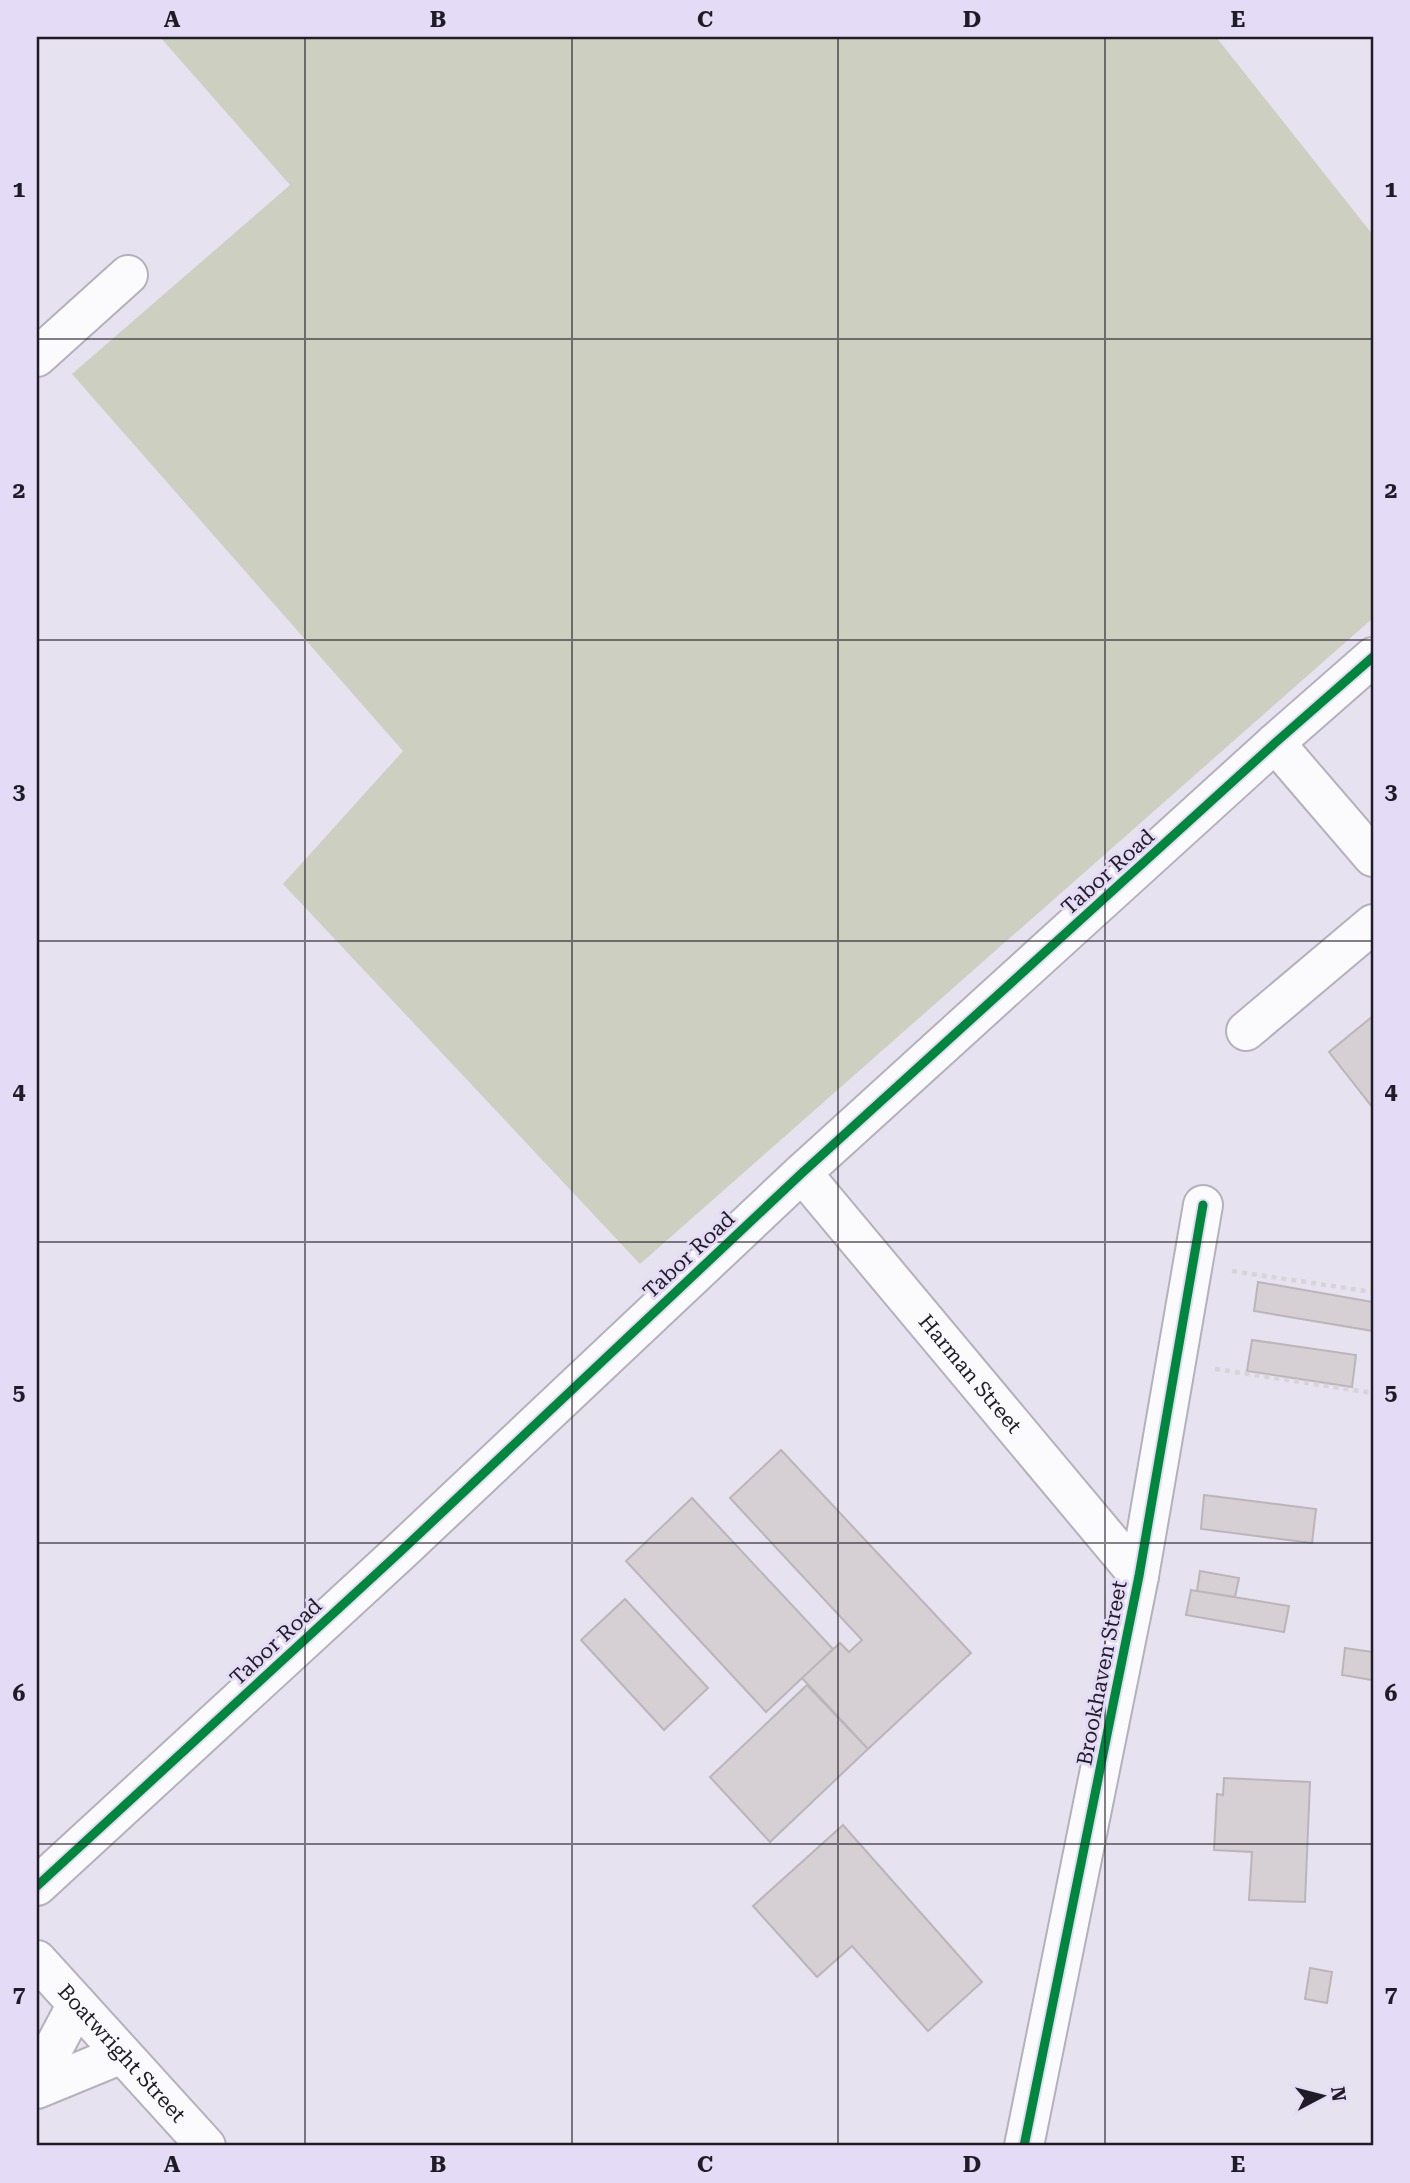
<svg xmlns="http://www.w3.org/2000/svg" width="1410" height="2183" viewBox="0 0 1410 2183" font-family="'Roboto Serif',serif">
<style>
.green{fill:#cdcfc0}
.building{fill:#d6cfd3;stroke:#bcb5b8;stroke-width:2}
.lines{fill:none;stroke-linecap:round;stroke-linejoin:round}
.minor-casing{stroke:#b4b1bc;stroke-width:42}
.path{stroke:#d6d4d8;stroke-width:4.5;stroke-dasharray:5 5;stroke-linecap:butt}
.minor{stroke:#fbfbfd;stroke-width:38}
.cycleway-casing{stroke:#e4dcf6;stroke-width:13}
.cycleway{stroke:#00873e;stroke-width:9}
.grid{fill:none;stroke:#1f1c25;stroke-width:2;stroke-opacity:0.55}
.labels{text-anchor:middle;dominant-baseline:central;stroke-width:6;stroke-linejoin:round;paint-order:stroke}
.street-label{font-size:21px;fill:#1f1c25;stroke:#e4dcf6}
.neatline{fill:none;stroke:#1f1c25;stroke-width:2.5}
.grid-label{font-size:23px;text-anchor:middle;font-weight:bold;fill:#1f1c25}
</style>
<rect width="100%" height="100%" fill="#e6e2f0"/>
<path class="green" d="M 160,37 L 1216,37 L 1373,235 L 1373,618 L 640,1264 L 283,884 L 403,751 L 72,374 L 290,185 Z"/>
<path class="building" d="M 1373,1016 L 1373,1108 L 1329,1052 Z
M 1258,1282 L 1373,1302 L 1373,1331 L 1254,1311 Z
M 1252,1340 L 1356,1355 L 1352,1387 L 1247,1371 Z
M 781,1450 L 971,1653 L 868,1749 L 802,1678 L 840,1643 L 849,1652 L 862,1640 L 730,1498 Z
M 1204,1495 L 1316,1509 L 1312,1543 L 1201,1529 Z
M 692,1498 L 833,1649 L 766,1712 L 626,1561 Z
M 1200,1571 L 1239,1578 L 1235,1597 L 1197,1591 Z
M 1191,1590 L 1289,1606 L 1284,1632 L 1186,1615 Z
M 625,1599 L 708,1688 L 664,1730 L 581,1640 Z
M 1345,1648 L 1373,1652 L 1372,1680 L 1342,1675 Z
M 807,1685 L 868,1749 L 770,1842 L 710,1777 Z
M 1224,1778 L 1310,1782 L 1305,1902 L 1249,1900 L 1252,1852 L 1214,1850 L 1217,1794 L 1223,1795 Z
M 843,1825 L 982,1982 L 928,2031 L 852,1946 L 817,1977 L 753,1906 Z
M 1310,1968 L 1332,1972 L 1327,2003 L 1305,1999 Z"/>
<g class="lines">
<defs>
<g id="minor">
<path d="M 37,357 L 128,275"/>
<path d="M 1275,743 L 1373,857"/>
<path d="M 1246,1031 L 1373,924"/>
<path id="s1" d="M 802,1173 L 1139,1576"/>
<path d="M 37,1886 L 400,1552 L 802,1173 L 1275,743 L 1373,657"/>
<path id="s2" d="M 37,1960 L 206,2146"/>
<path d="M 37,2079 L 77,2004"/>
<path d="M 37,2089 L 122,2054"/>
<path d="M 1024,2146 L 1139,1576 L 1203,1205"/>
</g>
</defs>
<use href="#minor" class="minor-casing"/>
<path class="path" d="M 1232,1271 L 1373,1292
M 1215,1369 L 1373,1393"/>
<use href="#minor" class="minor"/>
<defs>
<path id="cycleway" d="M 37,1886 L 400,1552 L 802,1173 L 1275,743 L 1373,657
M 1024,2146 L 1139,1576 L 1203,1205"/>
</defs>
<use href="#cycleway" class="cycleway-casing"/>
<use href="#cycleway" class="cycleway"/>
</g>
<path class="grid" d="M 305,37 L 305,2146M 572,37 L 572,2146M 838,37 L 838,2146M 1105,37 L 1105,2146M 37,339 L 1373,339M 37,640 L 1373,640M 37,941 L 1373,941M 37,1242 L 1373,1242M 37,1543 L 1373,1543M 37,1844 L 1373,1844"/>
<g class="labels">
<g class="street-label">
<text transform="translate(1108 872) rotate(-42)">Tabor Road</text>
<text transform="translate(689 1255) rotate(-43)">Tabor Road</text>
<text stroke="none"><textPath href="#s1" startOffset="262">Harman Street</textPath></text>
<text transform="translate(276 1642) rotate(-43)">Tabor Road</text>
<text transform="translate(1102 1673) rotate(-79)">Brookhaven Street</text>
<text stroke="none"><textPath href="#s2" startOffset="126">Boatwright Street</textPath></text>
</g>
</g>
<rect width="1410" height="2183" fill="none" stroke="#e4dcf6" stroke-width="77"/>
<g transform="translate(1322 2096) rotate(83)" stroke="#e4dcf6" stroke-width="5" paint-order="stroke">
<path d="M0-5L12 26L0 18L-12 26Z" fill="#1f1c25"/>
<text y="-10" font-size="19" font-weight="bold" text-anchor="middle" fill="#1f1c25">N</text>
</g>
<rect x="38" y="38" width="1334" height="2106" class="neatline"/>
<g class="grid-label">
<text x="172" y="27">A</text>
<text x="438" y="27">B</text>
<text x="705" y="27">C</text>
<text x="972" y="27">D</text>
<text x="1238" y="27">E</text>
<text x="19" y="197">1</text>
<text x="1391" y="197">1</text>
<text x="19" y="498">2</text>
<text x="1391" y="498">2</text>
<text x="19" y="799">3</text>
<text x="1391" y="799">3</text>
<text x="19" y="1099">4</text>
<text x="1391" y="1099">4</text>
<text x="19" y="1400">5</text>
<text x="1391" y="1400">5</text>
<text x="19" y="1701">6</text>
<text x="1391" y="1701">6</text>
<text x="19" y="2002">7</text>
<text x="1391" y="2002">7</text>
<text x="172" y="2172">A</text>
<text x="438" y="2172">B</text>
<text x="705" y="2172">C</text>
<text x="972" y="2172">D</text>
<text x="1238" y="2172">E</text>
</g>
</svg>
